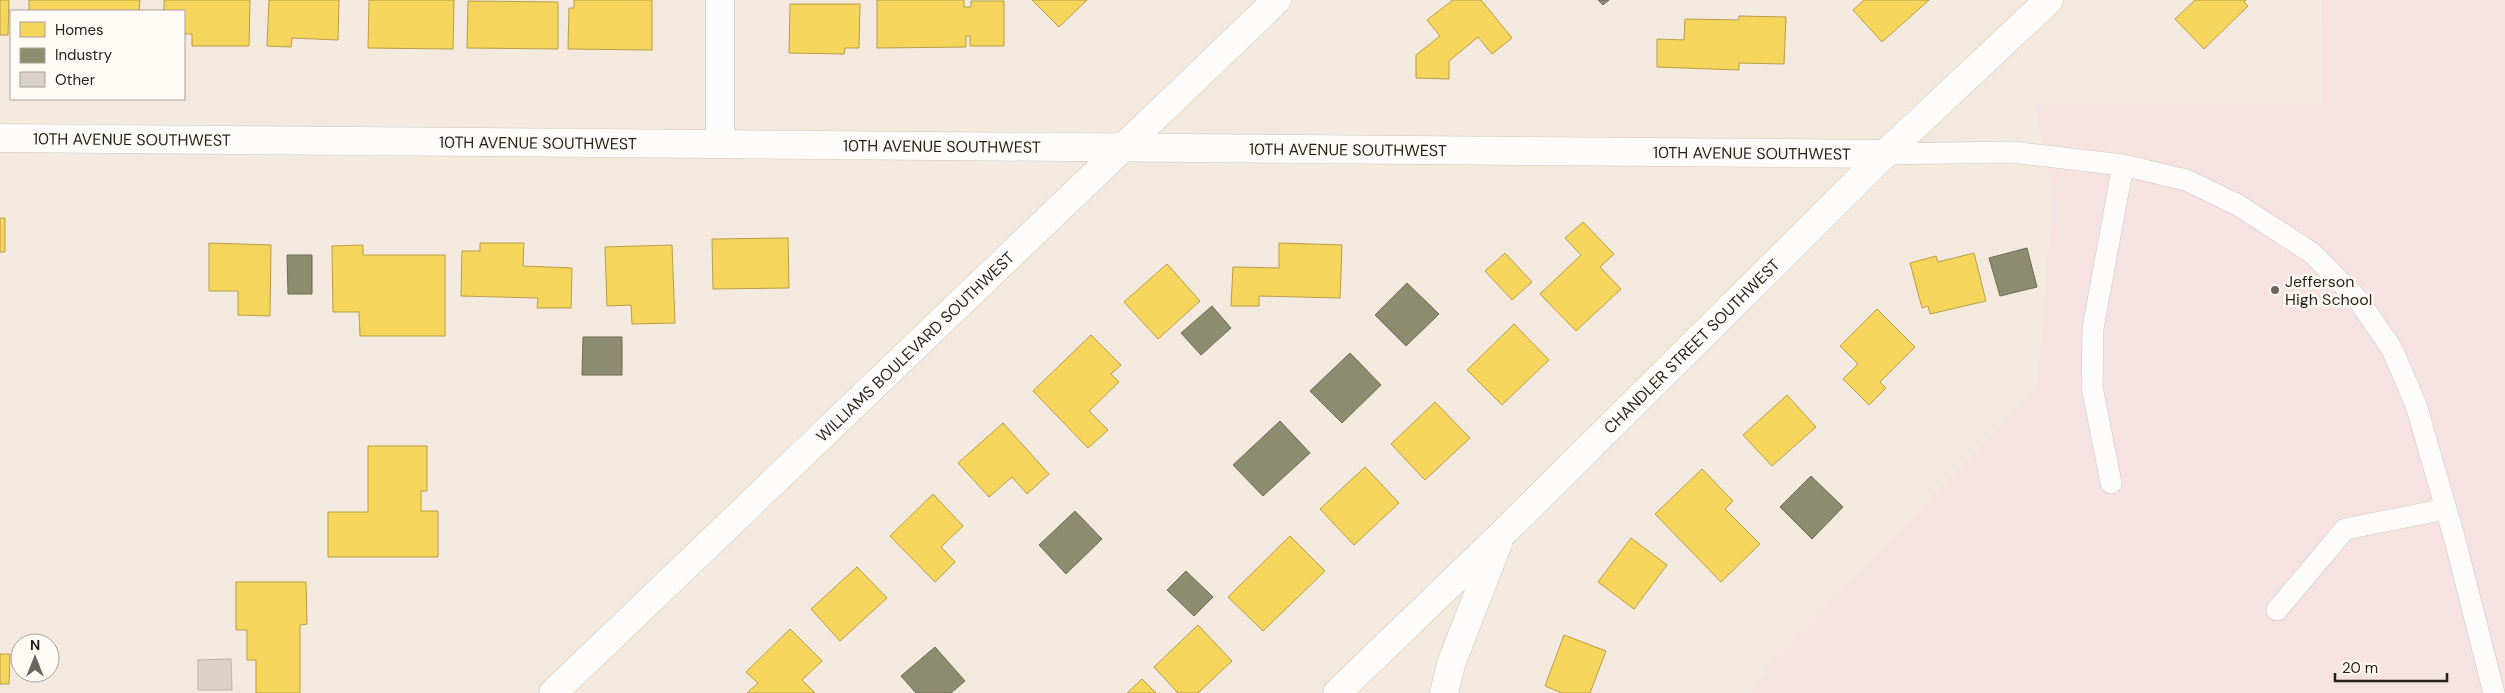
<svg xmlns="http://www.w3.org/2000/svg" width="2505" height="693" viewBox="0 0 2505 693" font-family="'DM Sans',sans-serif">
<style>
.education{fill:#f5e2e1}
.homes{fill:#f6d55c;stroke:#b79e47}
.industry{fill:#8c8c6e;stroke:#6d6b54}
.building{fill:#dad1cb;stroke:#bbb1ab}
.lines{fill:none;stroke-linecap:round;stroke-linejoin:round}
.lane-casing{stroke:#cec6bd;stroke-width:22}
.street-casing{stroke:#cec6bd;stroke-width:29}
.primary-casing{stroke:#cec6bd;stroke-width:29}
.lane{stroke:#fdfcfa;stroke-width:21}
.street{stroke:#fdfcfa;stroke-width:28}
.primary{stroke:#fdfcfa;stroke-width:28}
.poi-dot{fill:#6d665d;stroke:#fefaf6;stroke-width:2}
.labels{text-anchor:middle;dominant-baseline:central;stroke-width:5;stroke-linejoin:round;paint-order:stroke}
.street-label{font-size:16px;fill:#251f17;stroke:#fefaf6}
.poi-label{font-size:16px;fill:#251f17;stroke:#fefaf6;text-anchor:start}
</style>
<rect width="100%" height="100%" fill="#f3e9de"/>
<path class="education" d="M 2321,0 L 2505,0 L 2505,693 L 1751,693 L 1775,658 L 2037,389 L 2053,191 L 2034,104 L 2322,104 Z"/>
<path class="homes" d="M 0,0 L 9,0 L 8,35 L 0,35 Z
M 29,0 L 140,0 L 139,11 L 29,11 Z
M 164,0 L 250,0 L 249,46 L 192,46 L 192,34 L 184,34 L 184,11 L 164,11 Z
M 269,0 L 339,0 L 338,40 L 292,38 L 291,47 L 267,46 Z
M 369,0 L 454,0 L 453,49 L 368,48 Z
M 574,0 L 652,0 L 652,50 L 568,49 L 569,8 L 574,8 Z
M 877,0 L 964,0 L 964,7 L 971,7 L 971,1 L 1004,1 L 1004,46 L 970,46 L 970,36 L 966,36 L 966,47 L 877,48 Z
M 1032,0 L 1087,0 L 1059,27 Z
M 1453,0 L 1481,0 L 1512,38 L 1492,54 L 1478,37 L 1449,61 L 1449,79 L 1416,78 L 1416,55 L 1440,36 L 1427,20 Z
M 1864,0 L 1929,0 L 1882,42 L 1853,10 Z
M 2195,0 L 2246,0 L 2244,2 L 2248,6 L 2204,49 L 2175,19 Z
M 468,1 L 558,2 L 558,49 L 467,48 Z
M 790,4 L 860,4 L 859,48 L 845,48 L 844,54 L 789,53 Z
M 1739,16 L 1786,17 L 1784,64 L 1739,63 L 1739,70 L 1657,67 L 1657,39 L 1684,40 L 1685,19 L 1739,20 Z
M 0,218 L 5,218 L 5,252 L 0,252 Z
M 1583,222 L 1614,254 L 1600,267 L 1621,289 L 1576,331 L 1540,294 L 1581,255 L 1565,238 Z
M 788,238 L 789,288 L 713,289 L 712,239 Z
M 209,243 L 271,245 L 270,316 L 238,315 L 238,291 L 209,291 Z
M 480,243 L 524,243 L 523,266 L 572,268 L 571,308 L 537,308 L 538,298 L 461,296 L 462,251 L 480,251 Z
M 1279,243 L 1342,245 L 1340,298 L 1259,296 L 1259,306 L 1231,306 L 1233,267 L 1279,268 Z
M 363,245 L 363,255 L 445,255 L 445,336 L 360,336 L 359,312 L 333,312 L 332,246 Z
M 672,245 L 675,323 L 632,324 L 631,305 L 607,306 L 605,247 Z
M 1505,253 L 1532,282 L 1512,300 L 1485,271 Z
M 1974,253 L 1986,301 L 1930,314 L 1928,306 L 1922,308 L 1910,263 L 1936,256 L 1938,262 Z
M 1167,264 L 1200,301 L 1158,339 L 1124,302 Z
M 1877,309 L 1915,347 L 1880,382 L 1886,388 L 1869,405 L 1843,379 L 1858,364 L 1840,346 Z
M 1514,324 L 1549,360 L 1502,405 L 1467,370 Z
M 1091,335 L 1121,365 L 1111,374 L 1119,382 L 1089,411 L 1108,430 L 1088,448 L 1033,391 Z
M 1787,395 L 1816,427 L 1772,466 L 1743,435 Z
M 1435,402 L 1470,438 L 1425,480 L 1391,444 Z
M 1003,423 L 1049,474 L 1027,494 L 1012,477 L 989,497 L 958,463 Z
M 368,446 L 427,446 L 427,491 L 421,491 L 421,511 L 438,511 L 438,557 L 328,557 L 328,512 L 368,512 Z
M 1365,467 L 1399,503 L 1354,545 L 1320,509 Z
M 1702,469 L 1733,501 L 1725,509 L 1760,544 L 1721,582 L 1655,514 Z
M 933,494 L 963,526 L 941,547 L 955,562 L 935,582 L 890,536 Z
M 1290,536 L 1325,571 L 1263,631 L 1228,597 Z
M 1631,538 L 1667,565 L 1634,609 L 1598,582 Z
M 857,567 L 887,598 L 840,641 L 811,609 Z
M 236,582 L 306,582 L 307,624 L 300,625 L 300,693 L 256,693 L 256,660 L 247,660 L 247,630 L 236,630 Z
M 1198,625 L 1232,661 L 1198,693 L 1178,693 L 1154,667 Z
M 790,629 L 822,661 L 802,680 L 815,693 L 747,693 L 758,683 L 746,672 Z
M 1564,635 L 1606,651 L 1590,693 L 1562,693 L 1545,686 Z
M 0,654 L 10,654 L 9,684 L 0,684 Z
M 1142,679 L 1156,693 L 1127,693 Z"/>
<path class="industry" d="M 1598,0 L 1609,0 L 1603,5 Z
M 2027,248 L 2037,287 L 2000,296 L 1989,258 Z
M 287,255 L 312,255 L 312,294 L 288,294 Z
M 1407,283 L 1439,314 L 1406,346 L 1375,315 Z
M 1212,306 L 1231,328 L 1201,355 L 1181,333 Z
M 583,337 L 622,337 L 622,375 L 582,375 Z
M 1350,353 L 1381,385 L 1342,423 L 1310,391 Z
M 1280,421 L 1310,453 L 1263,496 L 1233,465 Z
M 1811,476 L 1843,507 L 1812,539 L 1780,507 Z
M 1075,511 L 1102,539 L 1066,574 L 1039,545 Z
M 1186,571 L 1213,597 L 1194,616 L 1167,590 Z
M 935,647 L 965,681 L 951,693 L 916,693 L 901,676 Z"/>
<path class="building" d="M 231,659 L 232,690 L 198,690 L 198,660 Z"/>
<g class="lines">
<defs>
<path id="lane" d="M 1885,154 L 2012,152 L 2123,165 L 2186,180 L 2238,205 L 2312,253 L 2359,301 L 2392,349 L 2416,405 L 2455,540 L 2494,693
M 2111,483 L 2092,387 L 2093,328 L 2123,165
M 2277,610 L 2345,529 L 2446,509"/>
<g id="street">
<path d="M 720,0 L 720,144"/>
<path id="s1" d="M 0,138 L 1885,154"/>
<path id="s2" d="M 1337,693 L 1502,534 L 1885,154 L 2049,0"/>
<path d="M 1444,693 L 1451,664 L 1498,543"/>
</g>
<g id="primary">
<path id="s3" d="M 553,693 L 1277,0"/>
</g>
</defs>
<use href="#lane" class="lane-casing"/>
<use href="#street" class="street-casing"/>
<use href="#primary" class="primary-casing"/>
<use href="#lane" class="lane"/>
<use href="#street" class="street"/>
<use href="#primary" class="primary"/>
</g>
<circle class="poi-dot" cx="2275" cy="290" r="5"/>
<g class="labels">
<g class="street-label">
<text stroke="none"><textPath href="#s1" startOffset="132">10TH AVENUE SOUTHWEST</textPath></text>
<text stroke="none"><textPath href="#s1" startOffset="538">10TH AVENUE SOUTHWEST</textPath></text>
<text stroke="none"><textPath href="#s1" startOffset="942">10TH AVENUE SOUTHWEST</textPath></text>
<text stroke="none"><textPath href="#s1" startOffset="1348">10TH AVENUE SOUTHWEST</textPath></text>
<text stroke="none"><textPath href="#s1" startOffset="1752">10TH AVENUE SOUTHWEST</textPath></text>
<text stroke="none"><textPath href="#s2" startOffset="496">CHANDLER STREET SOUTHWEST</textPath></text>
<text stroke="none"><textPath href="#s3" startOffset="501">WILLIAMS BOULEVARD SOUTHWEST</textPath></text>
</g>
<g class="poi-label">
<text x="2285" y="281">Jefferson<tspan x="2285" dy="18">High School</tspan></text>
</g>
</g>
<rect x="10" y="10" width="175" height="90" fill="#fefaf6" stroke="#a7a29d"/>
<rect x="20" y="22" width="25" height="15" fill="#f6d55c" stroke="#a7a29d"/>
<text x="55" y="35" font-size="15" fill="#251f17">Homes</text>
<rect x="20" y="48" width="25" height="15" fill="#8c8c6e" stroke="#a7a29d"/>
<text x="55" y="60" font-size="15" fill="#251f17">Industry</text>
<rect x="20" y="72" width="25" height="15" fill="#dad1cb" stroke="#a7a29d"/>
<text x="55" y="85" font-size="15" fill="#251f17">Other</text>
<g transform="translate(35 658)"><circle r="24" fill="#fefaf6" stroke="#a7a29d"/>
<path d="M0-4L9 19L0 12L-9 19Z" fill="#6d665d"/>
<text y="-8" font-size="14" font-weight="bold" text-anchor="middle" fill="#251f17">N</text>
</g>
<path d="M2335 673v8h112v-8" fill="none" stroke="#251f17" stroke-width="2.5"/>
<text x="2342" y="673" font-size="15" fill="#251f17" stroke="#fefaf6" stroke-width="4" paint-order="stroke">20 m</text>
</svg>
